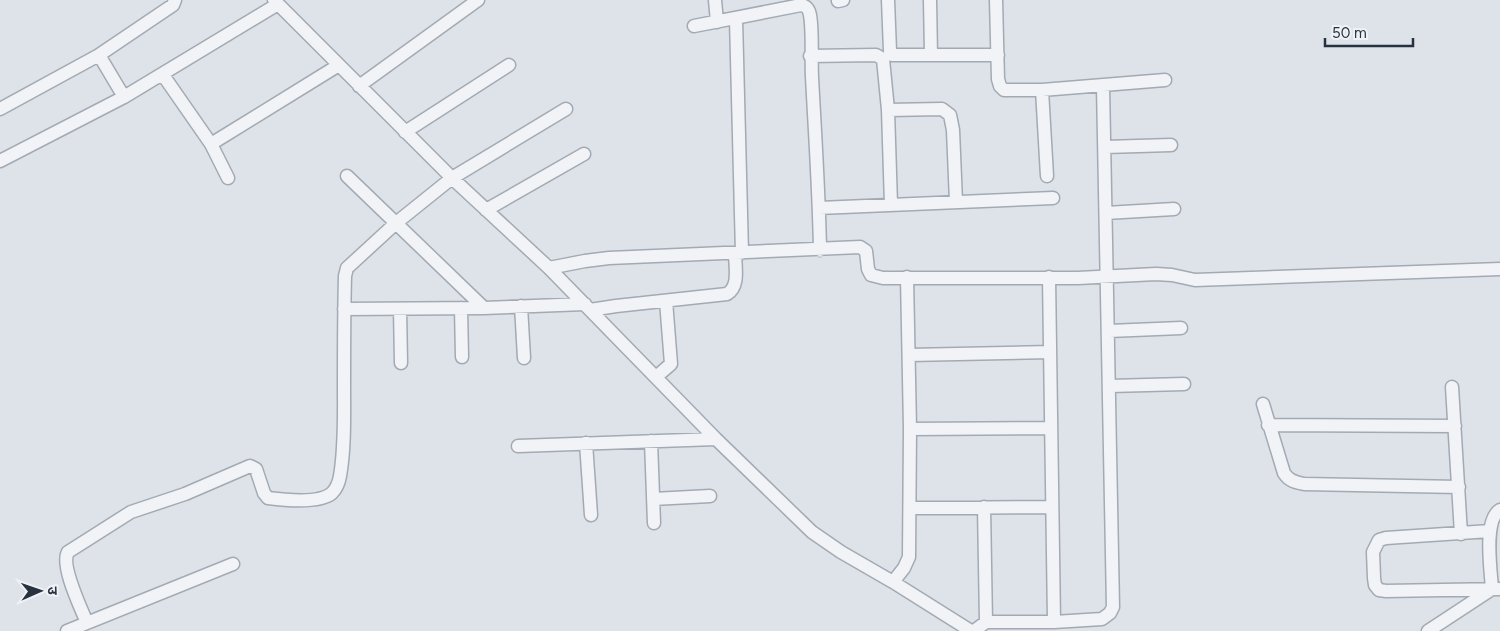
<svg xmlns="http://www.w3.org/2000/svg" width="1500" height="631" viewBox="0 0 1500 631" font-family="Figtree,'Noto Sans Devanagari',sans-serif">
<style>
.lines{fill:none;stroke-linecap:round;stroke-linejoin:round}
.minor-casing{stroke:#a3aab3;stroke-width:15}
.minor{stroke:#f1f3f7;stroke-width:12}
</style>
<rect width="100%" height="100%" fill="#dee3e9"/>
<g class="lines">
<defs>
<path id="minor" d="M 274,0 L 452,178 L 549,268 L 716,439 L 812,532 L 841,552 L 893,582 L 971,631
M 715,0 L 717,22
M 888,0 L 890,51 L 892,55 L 998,55
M 930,0 L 931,55
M 996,0 L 998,79 L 1000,86 L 1004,90 L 1042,90 L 1165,80
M 838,1 L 843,0
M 736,19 L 742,253
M 694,26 L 801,5 C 807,6 809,9 810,15 C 813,32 811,59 812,77 C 815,134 819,192 820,250
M 99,55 L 173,5 L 175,0
M 810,56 L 876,55 L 883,59 L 888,110 L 891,205
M 163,75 L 211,144 L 228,178
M 359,86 L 478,0
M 1042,90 L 1047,176
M 0,109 L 99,55 L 124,97
M 888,110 L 942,109 L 950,115 L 953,130 L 956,202
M 405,132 L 509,65
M 211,144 L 339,65
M 1105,147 L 1171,145
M 0,161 L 124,97 L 278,4
M 347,176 L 484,308
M 819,208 L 1053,198
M 486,210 L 584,154
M 1106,213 L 1174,209
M 549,268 L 585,261 L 609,258 L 860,247 L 866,251 L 868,269 L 871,275 L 883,278 L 1078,278 L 1156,274 L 1172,275 L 1195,280 L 1500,269
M 1049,277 L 1054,622
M 521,306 L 524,358
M 461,308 L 462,357
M 344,309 L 484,308 L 585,304
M 400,309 L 401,363
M 590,310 L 616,306 L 727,294 C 740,286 735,267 735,253
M 1109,331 L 1181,328
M 909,355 L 1050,352
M 656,377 L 671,364 L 666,301
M 1110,386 L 1184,384
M 1452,387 L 1461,534
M 1263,404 L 1284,473 C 1289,481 1295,482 1304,484 L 1459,487
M 1268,425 L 1455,426
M 910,429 L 1051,428
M 651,441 L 654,523
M 586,443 L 591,515
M 518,446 L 716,439
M 653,499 L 710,496
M 984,507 L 986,622
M 911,508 L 1052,507
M 1490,531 L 1386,538 L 1379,540 L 1373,552 L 1374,578 L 1375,585 L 1379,590 L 1386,591 L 1500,589
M 893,582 L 904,568 L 909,557 L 910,429 L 907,277
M 1492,589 C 1491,571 1483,520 1500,510
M 87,623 C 81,608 60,565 68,552 L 131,512 L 185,494 L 250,466 L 256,469 L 264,493 L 268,498 C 284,500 320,504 332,493 C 337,488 339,482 340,476 C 345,447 344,416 344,388 C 344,351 344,313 345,276 L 347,268 L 396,223 L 452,178 L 566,109
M 67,631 L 233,564
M 974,631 L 986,622 L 1054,622 L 1102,619 L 1110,613 L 1113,607 L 1103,86
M 1428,631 L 1492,589"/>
</defs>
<use href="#minor" class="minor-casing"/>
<use href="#minor" class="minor"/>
</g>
<g transform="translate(40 591) rotate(88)" stroke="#eef2f6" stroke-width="4" paint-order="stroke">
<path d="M0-4L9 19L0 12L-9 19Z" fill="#273140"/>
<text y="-8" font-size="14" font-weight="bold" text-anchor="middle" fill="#273140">उ</text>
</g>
<path d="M1325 38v8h88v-8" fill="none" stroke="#273140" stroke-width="2.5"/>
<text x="1332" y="38" font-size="15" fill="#273140" stroke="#eef2f6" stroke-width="4" paint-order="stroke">50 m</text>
</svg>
